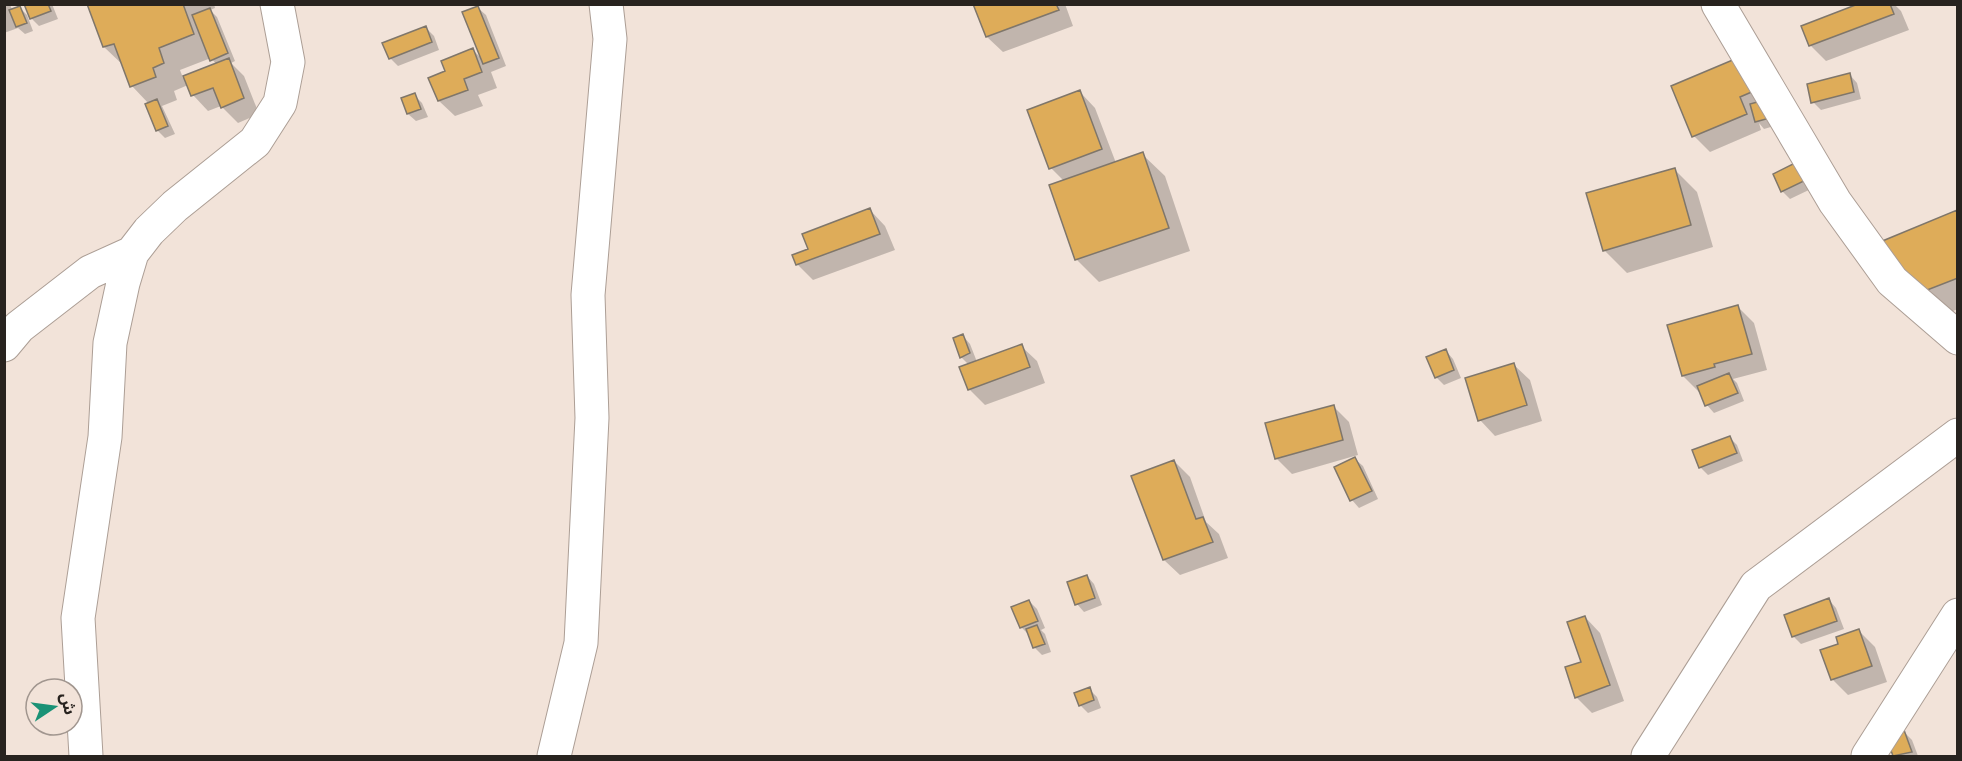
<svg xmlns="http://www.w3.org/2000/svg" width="1962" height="761" viewBox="0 0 1962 761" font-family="'Archivo Narrow','Noto Sans Arabic',sans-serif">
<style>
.shadow{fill:#0003;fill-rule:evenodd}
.building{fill:#deac59;stroke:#7f766a;stroke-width:1.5}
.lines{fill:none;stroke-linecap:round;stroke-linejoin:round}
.minor-casing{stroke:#ac9e95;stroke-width:35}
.minor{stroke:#fff;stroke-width:33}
</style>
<rect width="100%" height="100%" fill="#f2e3d9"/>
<path class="shadow" d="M 4,4 L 10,4 L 12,10 L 19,7 L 27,15 L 33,31 L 25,34 L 18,28 L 4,33 Z
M 25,4 L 52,4 L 58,19 L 39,26 L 31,18 Z
M 88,4 L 214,4 L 215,8 L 210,10 L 217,17 L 235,61 L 231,63 L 244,76 L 259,114 L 238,123 L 221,106 L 208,111 L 193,95 L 188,85 L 174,91 L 177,100 L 162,106 L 175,134 L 165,138 L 157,130 L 149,104 L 132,86 L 124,66 L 104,47 ZM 211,58 L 217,65 L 183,78 L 180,70 Z
M 975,4 L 1065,4 L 1073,26 L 1003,52 L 987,37 Z
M 1862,4 L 1894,4 L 1901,11 L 1909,30 L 1826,61 L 1810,45 Z
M 478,8 L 486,15 L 506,66 L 491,72 L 497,88 L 478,95 L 483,106 L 455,116 L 439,101 L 447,72 L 473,50 L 483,60 Z
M 426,28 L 434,36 L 439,50 L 398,66 L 390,58 Z
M 1753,53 L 1784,123 L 1764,129 L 1759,123 L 1761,130 L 1710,152 L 1694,136 Z
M 1850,75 L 1857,83 L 1861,99 L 1821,110 L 1813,102 Z
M 1080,92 L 1095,108 L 1116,163 L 1142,154 L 1165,176 L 1190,251 L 1099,282 L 1076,259 L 1064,181 L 1051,168 Z
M 414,95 L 422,103 L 428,117 L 416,121 L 408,114 L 403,99 Z
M 1797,164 L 1813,188 L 1790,199 L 1782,191 Z
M 1674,169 L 1697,192 L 1713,247 L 1627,273 L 1604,250 Z
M 870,210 L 885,226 L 895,250 L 813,280 L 797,264 L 810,250 Z
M 1957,212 L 1958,309 L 1928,321 L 1905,299 Z
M 1738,307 L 1754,323 L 1767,370 L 1733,379 L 1737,383 L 1744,401 L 1714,413 L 1707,405 L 1701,391 L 1699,392 L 1683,376 Z
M 963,336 L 970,344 L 977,362 L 1021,346 L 1037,361 L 1045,383 L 985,405 L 969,389 L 969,365 L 961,357 Z
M 1446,351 L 1453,359 L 1461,378 L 1444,385 L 1436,377 Z
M 1514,365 L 1530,380 L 1542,421 L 1495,436 L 1480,420 Z
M 1333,406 L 1349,422 L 1358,455 L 1292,474 L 1276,458 Z
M 1729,437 L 1737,445 L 1743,461 L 1708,475 L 1700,467 Z
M 1355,459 L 1363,466 L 1378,499 L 1359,508 L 1352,500 L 1336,468 Z
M 1174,461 L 1190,477 L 1206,522 L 1219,534 L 1228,558 L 1180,575 L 1164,560 L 1133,476 Z
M 1087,576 L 1094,584 L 1102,605 L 1084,612 L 1077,604 Z
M 1829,600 L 1836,608 L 1844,629 L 1801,644 L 1793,636 Z
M 1029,601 L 1037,609 L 1045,628 L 1041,630 L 1045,634 L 1051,652 L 1042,655 L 1034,647 L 1029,635 L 1021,627 Z
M 1585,617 L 1600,633 L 1624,701 L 1592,713 L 1576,697 L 1583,663 Z
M 1859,631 L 1875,647 L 1887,682 L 1848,695 L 1832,679 L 1840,645 Z
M 1089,689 L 1097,697 L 1101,708 L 1088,713 L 1080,705 Z
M 1904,732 L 1912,740 L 1918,756 L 1895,756 L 1888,738 Z"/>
<path class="building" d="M 24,4 L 48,4 L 51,11 L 30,19 Z
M 87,4 L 183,4 L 194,34 L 159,48 L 164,63 L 153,68 L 156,77 L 130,87 L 114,44 L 103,47 Z
M 973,4 L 1056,4 L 1059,10 L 986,37 Z
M 1858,4 L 1890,4 L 1894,14 L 1809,46 L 1801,26 Z
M 20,6 L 27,23 L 16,27 L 9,10 Z
M 478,6 L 499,58 L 483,64 L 462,12 Z
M 210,8 L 228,53 L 210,61 L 192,15 Z
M 426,26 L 432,42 L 389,59 L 382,43 Z
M 473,48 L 482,72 L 464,79 L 468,90 L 438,101 L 428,78 L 445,71 L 441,61 Z
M 1754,51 L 1768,85 L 1740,97 L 1747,114 L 1692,137 L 1671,86 Z
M 229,58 L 244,98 L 221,108 L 213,88 L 191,96 L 183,76 Z
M 1850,73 L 1854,92 L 1811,103 L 1807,84 Z
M 1080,90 L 1102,149 L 1049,169 L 1027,110 Z
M 415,93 L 421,109 L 407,114 L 401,98 Z
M 1772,98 L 1777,116 L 1755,122 L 1750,104 Z
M 157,99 L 168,126 L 156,131 L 145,104 Z
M 1143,152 L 1169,228 L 1075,260 L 1049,185 Z
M 1797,162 L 1806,180 L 1781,192 L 1773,174 Z
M 1675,168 L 1691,225 L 1603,251 L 1586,193 Z
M 870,208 L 880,234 L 796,265 L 792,255 L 808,249 L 802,234 Z
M 1957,210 L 1958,278 L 1904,299 L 1880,242 Z
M 1738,305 L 1752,354 L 1714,364 L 1715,367 L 1682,376 L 1667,325 Z
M 963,334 L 970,353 L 960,358 L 953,338 Z
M 1022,344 L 1030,367 L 968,390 L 959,367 Z
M 1446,349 L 1454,370 L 1435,378 L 1426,357 Z
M 1514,363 L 1527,405 L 1478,421 L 1465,378 Z
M 1729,373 L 1738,393 L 1705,406 L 1697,386 Z
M 1334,405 L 1343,440 L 1275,459 L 1265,423 Z
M 1730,436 L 1737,453 L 1699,468 L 1692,450 Z
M 1355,457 L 1372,491 L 1350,501 L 1334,467 Z
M 1174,460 L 1196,519 L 1203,517 L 1213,542 L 1163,560 L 1131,476 Z
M 1087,575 L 1095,598 L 1075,605 L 1067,582 Z
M 1829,598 L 1837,621 L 1792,637 L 1784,615 Z
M 1029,600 L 1038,621 L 1020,628 L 1011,607 Z
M 1585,616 L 1610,685 L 1575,698 L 1565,667 L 1581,662 L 1567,622 Z
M 1037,625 L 1045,644 L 1033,648 L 1026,629 Z
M 1859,629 L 1872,666 L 1831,680 L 1820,650 L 1838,644 L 1836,637 Z
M 1090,687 L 1094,700 L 1079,706 L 1074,693 Z
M 1904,730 L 1912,752 L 1893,756 L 1886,737 Z"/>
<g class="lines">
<defs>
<path id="minor" d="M 1718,4 L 1835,202 L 1892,281 L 1958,338
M 4,345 L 19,327 L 90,272 L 132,253
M 86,756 L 78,618 L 105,437 L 110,343 L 123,283 L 132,253 L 149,231 L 175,206 L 255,142 L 280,103 L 288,62 L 277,4
M 554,756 L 581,643 L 592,418 L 588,295 L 610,39 L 606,4
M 1648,756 L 1756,586 L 1958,435
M 1868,756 L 1958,615"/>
</defs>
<use href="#minor" class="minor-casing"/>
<use href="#minor" class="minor"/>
</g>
<rect width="1962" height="761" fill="none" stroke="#28231f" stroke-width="12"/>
<g transform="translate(54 707) rotate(77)"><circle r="28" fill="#f2e3d9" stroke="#a1968f" stroke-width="1.5"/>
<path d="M0-4.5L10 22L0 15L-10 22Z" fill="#1a9276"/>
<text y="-9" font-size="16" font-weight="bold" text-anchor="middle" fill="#28231f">ش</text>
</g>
</svg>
